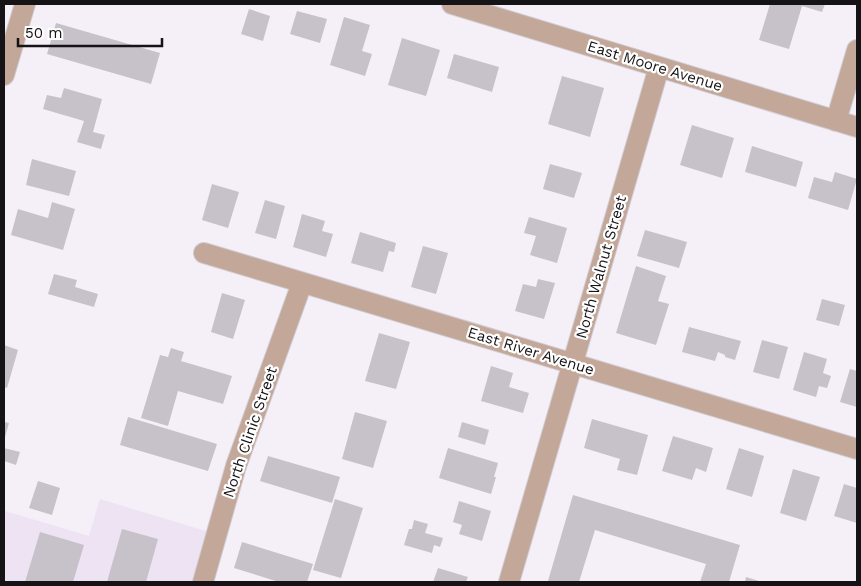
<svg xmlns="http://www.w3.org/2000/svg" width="861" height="586" viewBox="0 0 861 586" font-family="'Work Sans',sans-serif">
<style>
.built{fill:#ede3f2}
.building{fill:#c7c1ca}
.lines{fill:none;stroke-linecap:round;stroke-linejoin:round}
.minor-casing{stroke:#d1cdd4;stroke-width:22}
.minor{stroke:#c3a799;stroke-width:20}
.labels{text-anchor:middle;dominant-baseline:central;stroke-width:4.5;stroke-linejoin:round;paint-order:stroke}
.street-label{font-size:15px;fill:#151316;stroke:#fff}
</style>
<rect width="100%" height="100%" fill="#f5f0f8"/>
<path class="built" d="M 100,499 L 209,532 L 194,582 L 4,582 L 5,511 L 89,536 Z"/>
<path class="building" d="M 770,4 L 825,4 L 822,12 L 802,6 L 789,49 L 759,40 Z
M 249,9 L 270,16 L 263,41 L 241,34 Z
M 297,11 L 327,19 L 320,43 L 290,34 Z
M 344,17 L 370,25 L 362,51 L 372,54 L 365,76 L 330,65 Z
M 56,23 L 160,53 L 151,84 L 47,54 Z
M 402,38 L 440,50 L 426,96 L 388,85 Z
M 454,54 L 499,67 L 492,92 L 447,78 Z
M 562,76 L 604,88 L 590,137 L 548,124 Z
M 64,88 L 102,99 L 93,132 L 105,135 L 101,149 L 77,142 L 84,121 L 43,109 L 47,95 L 61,98 Z
M 692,125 L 734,138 L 722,178 L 680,165 Z
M 752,146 L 803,162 L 796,187 L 745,172 Z
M 32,159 L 76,171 L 69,196 L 26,185 Z
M 550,164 L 582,173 L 574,198 L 543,189 Z
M 835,172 L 857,179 L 848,210 L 808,198 L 814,177 L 832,182 Z
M 212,184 L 239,192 L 228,228 L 202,220 Z
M 265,200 L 285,206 L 276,239 L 255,233 Z
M 52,202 L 75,209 L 63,250 L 11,235 L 18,209 L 48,218 Z
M 302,214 L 325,221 L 322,231 L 333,234 L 326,257 L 293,247 Z
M 529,217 L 567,228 L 557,263 L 530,255 L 536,236 L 524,233 Z
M 645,230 L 687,242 L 679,268 L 637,256 Z
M 360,232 L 396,243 L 394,252 L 389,251 L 383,272 L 351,263 Z
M 423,246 L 448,253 L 436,294 L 411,287 Z
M 636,266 L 666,276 L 658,301 L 669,304 L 656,345 L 616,333 Z
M 54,274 L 77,280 L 75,287 L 98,294 L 94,307 L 48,294 Z
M 538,279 L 555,283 L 544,319 L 515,311 L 523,284 L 536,287 Z
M 222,293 L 245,300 L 233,339 L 211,332 Z
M 822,299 L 845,305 L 839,326 L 816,320 Z
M 689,327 L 741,341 L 735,360 L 725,357 L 725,355 L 718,352 L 715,361 L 682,352 Z
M 379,333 L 410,342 L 396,389 L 365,381 Z
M 762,340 L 788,347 L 779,379 L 753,372 Z
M 4,345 L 18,350 L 7,388 L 4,387 Z
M 171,348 L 184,352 L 181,361 L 232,376 L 223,404 L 178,391 L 168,426 L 141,418 L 160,355 L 168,357 Z
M 804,352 L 827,359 L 823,373 L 831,376 L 827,388 L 819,386 L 816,397 L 793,390 Z
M 491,366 L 513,373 L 509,387 L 529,393 L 523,413 L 481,401 Z
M 850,369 L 857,371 L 857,407 L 840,402 Z
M 355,412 L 387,421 L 373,468 L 342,459 Z
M 128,417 L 217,444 L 208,471 L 120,445 Z
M 592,419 L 648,435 L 637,475 L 617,470 L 620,459 L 584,448 Z
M 4,422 L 9,423 L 4,441 Z
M 462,422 L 489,430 L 485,445 L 458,437 Z
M 673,436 L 713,448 L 706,472 L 696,468 L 692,480 L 662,471 Z
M 4,448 L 20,452 L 16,465 L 4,461 Z
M 448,448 L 498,463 L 494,477 L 496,477 L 491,494 L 439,478 Z
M 739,448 L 764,456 L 752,497 L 726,489 Z
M 268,456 L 340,477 L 332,503 L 260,481 Z
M 793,469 L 820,477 L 806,521 L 780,513 Z
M 38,481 L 60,488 L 52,515 L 29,508 Z
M 844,484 L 857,488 L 857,523 L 834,516 Z
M 573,495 L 740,545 L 729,582 L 700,582 L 706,564 L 595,530 L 579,582 L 553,582 L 548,581 Z
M 335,499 L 363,508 L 341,578 L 313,570 Z
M 459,501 L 491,511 L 482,541 L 459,534 L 462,525 L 453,522 Z
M 414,520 L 428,524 L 425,533 L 443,538 L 440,547 L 434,545 L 432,553 L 404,545 L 409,529 L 412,529 Z
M 122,529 L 158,539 L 146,582 L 107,582 Z
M 40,532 L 84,545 L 73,582 L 25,582 Z
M 242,542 L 313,564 L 307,582 L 279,582 L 234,568 Z
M 438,568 L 468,577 L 466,582 L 433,582 Z
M 746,577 L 762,582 L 745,582 Z"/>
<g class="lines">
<defs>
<path id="minor" d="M 452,4 L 857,127
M 4,75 L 25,4
M 836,121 L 857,50
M 204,253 L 857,449
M 203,582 L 236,466 L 302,283
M 509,582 L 659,67"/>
</defs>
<use href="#minor" class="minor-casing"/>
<use href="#minor" class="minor"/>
</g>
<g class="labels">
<g class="street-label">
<text transform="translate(655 66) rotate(17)">East Moore Avenue</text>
<text transform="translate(601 267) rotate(-74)">North Walnut Street</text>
<text transform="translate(531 351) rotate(17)">East River Avenue</text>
<text transform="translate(250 432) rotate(-71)">North Clinic Street</text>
</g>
</g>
<rect width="861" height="586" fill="none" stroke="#151316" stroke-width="10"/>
<path d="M18 38v8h144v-8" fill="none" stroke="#151316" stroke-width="2.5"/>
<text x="25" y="38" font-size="15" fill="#151316" stroke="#ffffff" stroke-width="4" paint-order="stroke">50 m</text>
</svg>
